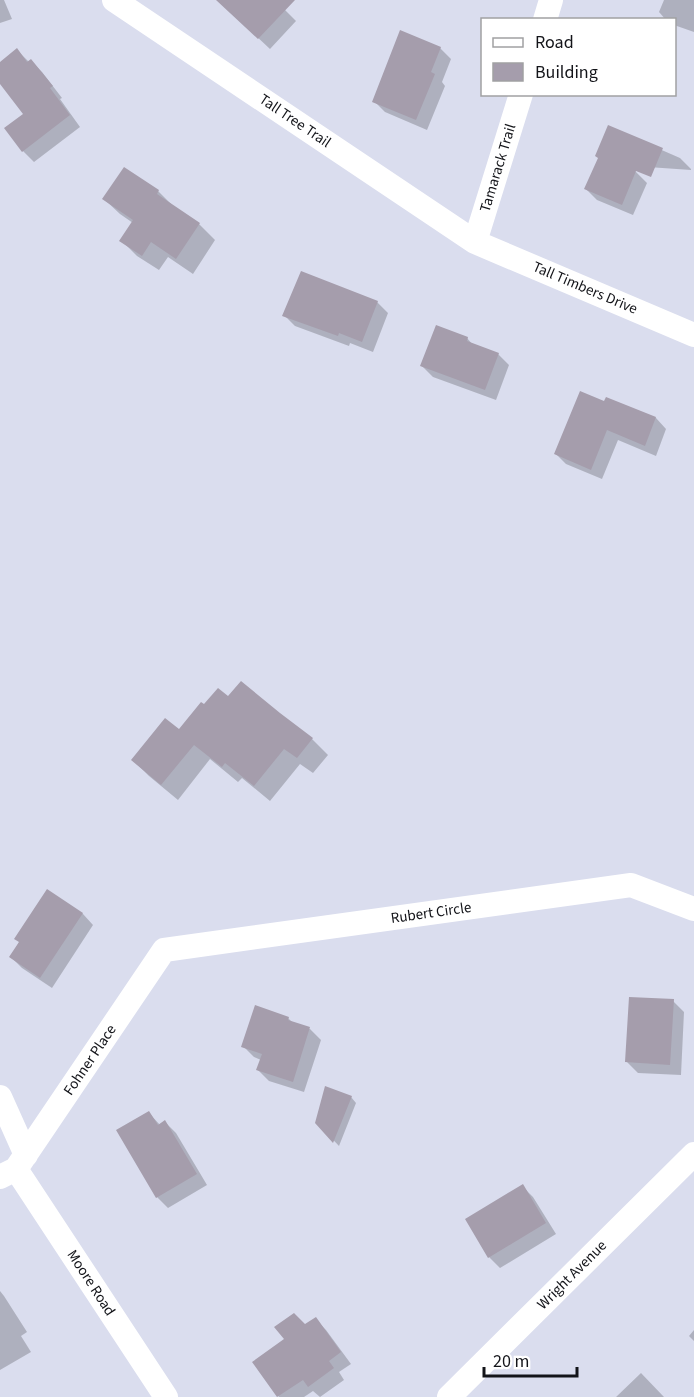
<svg xmlns="http://www.w3.org/2000/svg" width="694" height="1397" viewBox="0 0 694 1397" font-family="'Source Sans 3',sans-serif">
<style>
.shadow{fill:#0003}
.building{fill:#a59dac}
.lines{fill:none;stroke-linecap:round;stroke-linejoin:round}
.minor{stroke:#fff;stroke-width:24}
.labels{text-anchor:middle;dominant-baseline:central;stroke-width:5;stroke-linejoin:round;paint-order:stroke}
.street-label{font-size:15px;fill:#131419;stroke:#fff}
</style>
<rect width="100%" height="100%" fill="#daddee"/>
<path class="shadow" d="M 0,0 L 4,0 L 12,19 L 0,23 Z
M 224,0 L 275,0 L 296,21 L 270,49 L 236,17 Z
M 664,0 L 694,0 L 694,32 L 674,25 L 674,20 L 666,20 L 659,12 Z
M 440,48 L 451,59 L 442,82 L 445,86 L 427,130 L 385,112 L 374,101 Z
M 17,50 L 29,62 L 31,61 L 42,72 L 62,98 L 60,99 L 80,127 L 34,162 L 23,151 L 6,129 L 25,114 L 0,82 L 0,63 Z
M 609,127 L 680,158 L 691,169 L 691,170 L 619,165 L 636,172 L 647,183 L 633,215 L 597,200 L 586,189 L 600,156 Z
M 158,191 L 174,207 L 199,224 L 215,240 L 193,274 L 168,257 L 159,270 L 137,256 L 121,240 L 133,223 L 120,214 L 104,199 Z
M 377,302 L 388,313 L 373,352 L 350,343 L 349,346 L 295,326 L 284,315 Z
M 467,338 L 473,345 L 498,354 L 509,365 L 496,400 L 433,377 L 422,366 Z
M 607,399 L 656,418 L 666,429 L 656,456 L 618,440 L 602,479 L 566,464 L 555,453 L 605,403 Z
M 229,698 L 279,714 L 312,739 L 328,755 L 313,773 L 300,764 L 270,801 L 242,778 L 238,782 L 210,759 L 178,800 L 149,776 L 133,760 L 179,731 L 204,706 Z
M 47,891 L 83,914 L 93,925 L 52,988 L 22,968 L 11,957 Z
M 673,1001 L 684,1012 L 681,1075 L 638,1073 L 627,1062 Z
M 288,1018 L 293,1023 L 310,1029 L 321,1040 L 304,1092 L 269,1081 L 258,1070 L 261,1060 L 254,1057 L 243,1046 Z
M 351,1097 L 356,1103 L 339,1146 L 317,1123 Z
M 149,1113 L 160,1125 L 165,1122 L 176,1133 L 207,1185 L 168,1208 L 157,1197 Z
M 522,1186 L 533,1197 L 556,1234 L 500,1268 L 489,1257 L 467,1220 Z
M 0,1291 L 4,1296 L 27,1332 L 21,1336 L 31,1352 L 0,1370 Z
M 315,1319 L 326,1330 L 351,1364 L 339,1372 L 344,1380 L 320,1397 L 313,1391 L 304,1397 L 279,1397 L 254,1363 Z
M 694,1330 L 694,1341 L 689,1336 Z
M 641,1373 L 664,1397 L 616,1397 Z"/>
<path class="building" d="M 216,0 L 295,0 L 258,39 Z
M 400,30 L 441,47 L 431,72 L 435,74 L 416,120 L 372,102 Z
M 17,48 L 27,62 L 31,59 L 53,86 L 50,88 L 70,115 L 22,152 L 4,128 L 23,114 L 0,84 L 0,62 Z
M 608,125 L 663,148 L 651,177 L 636,171 L 622,205 L 584,189 L 598,158 L 595,156 Z
M 124,167 L 159,190 L 157,194 L 200,223 L 176,259 L 151,242 L 142,256 L 119,241 L 133,220 L 102,199 Z
M 301,271 L 378,301 L 362,342 L 339,333 L 338,336 L 282,316 Z
M 436,325 L 468,337 L 467,341 L 499,353 L 485,390 L 420,366 Z
M 580,391 L 604,401 L 606,397 L 656,417 L 645,446 L 607,430 L 591,470 L 554,454 Z
M 241,681 L 280,713 L 313,738 L 297,758 L 284,749 L 254,786 L 225,763 L 222,767 L 194,745 L 161,785 L 131,760 L 165,718 L 179,729 L 201,702 L 204,704 L 218,688 L 228,696 Z
M 47,889 L 83,913 L 40,978 L 9,957 L 19,942 L 14,939 Z
M 629,997 L 674,999 L 670,1065 L 625,1062 Z
M 255,1005 L 289,1017 L 288,1020 L 310,1027 L 293,1082 L 256,1070 L 262,1054 L 241,1047 Z
M 325,1086 L 352,1096 L 333,1143 L 315,1123 Z
M 149,1111 L 158,1125 L 165,1120 L 197,1174 L 156,1198 L 116,1130 Z
M 523,1184 L 546,1223 L 488,1258 L 465,1219 Z
M 294,1313 L 305,1324 L 316,1317 L 341,1352 L 329,1361 L 334,1368 L 308,1387 L 303,1380 L 277,1397 L 252,1362 L 284,1339 L 274,1327 Z"/>
<g class="lines">
<path class="minor" d="M 114,0 L 475,242 L 694,335
M 545,20 L 551,0
M 475,242 L 521,94
M 0,1097 L 26,1155
M 16,1169 L 166,1397
M 0,1177 L 16,1169 L 164,950 L 631,885 L 694,909
M 449,1397 L 694,1154"/>
</g>
<g class="labels">
<g class="street-label">
<text transform="translate(295 121) rotate(34)">Tall Tree Trail</text>
<text transform="translate(498 168) rotate(-73)">Tamarack Trail</text>
<text transform="translate(585 288) rotate(23)">Tall Timbers Drive</text>
<text transform="translate(431 913) rotate(-8)">Rubert Circle</text>
<text transform="translate(90 1060) rotate(-56)">Fohner Place</text>
<text transform="translate(572 1275) rotate(-45)">Wright Avenue</text>
<text transform="translate(91 1283) rotate(57)">Moore Road</text>
</g>
</g>
<rect x="481" y="18" width="195" height="78" fill="#ffffff" stroke="#a1a1a3" stroke-width="1.5"/>
<rect x="493" y="38" width="30" height="9" fill="#ffffff" stroke="#a1a1a3" stroke-width="1.5"/>
<text x="535" y="48" font-size="18" fill="#131419">Road</text>
<rect x="493" y="63" width="30" height="18" fill="#a59dac" stroke="#a1a1a3" stroke-width="1.5"/>
<text x="535" y="78" font-size="18" fill="#131419">Building</text>
<path d="M484 1367v9h93v-9" fill="none" stroke="#131419" stroke-width="3"/>
<text x="493" y="1367" font-size="18" fill="#131419" stroke="#ffffff" stroke-width="4.5" paint-order="stroke">20 m</text>
</svg>
